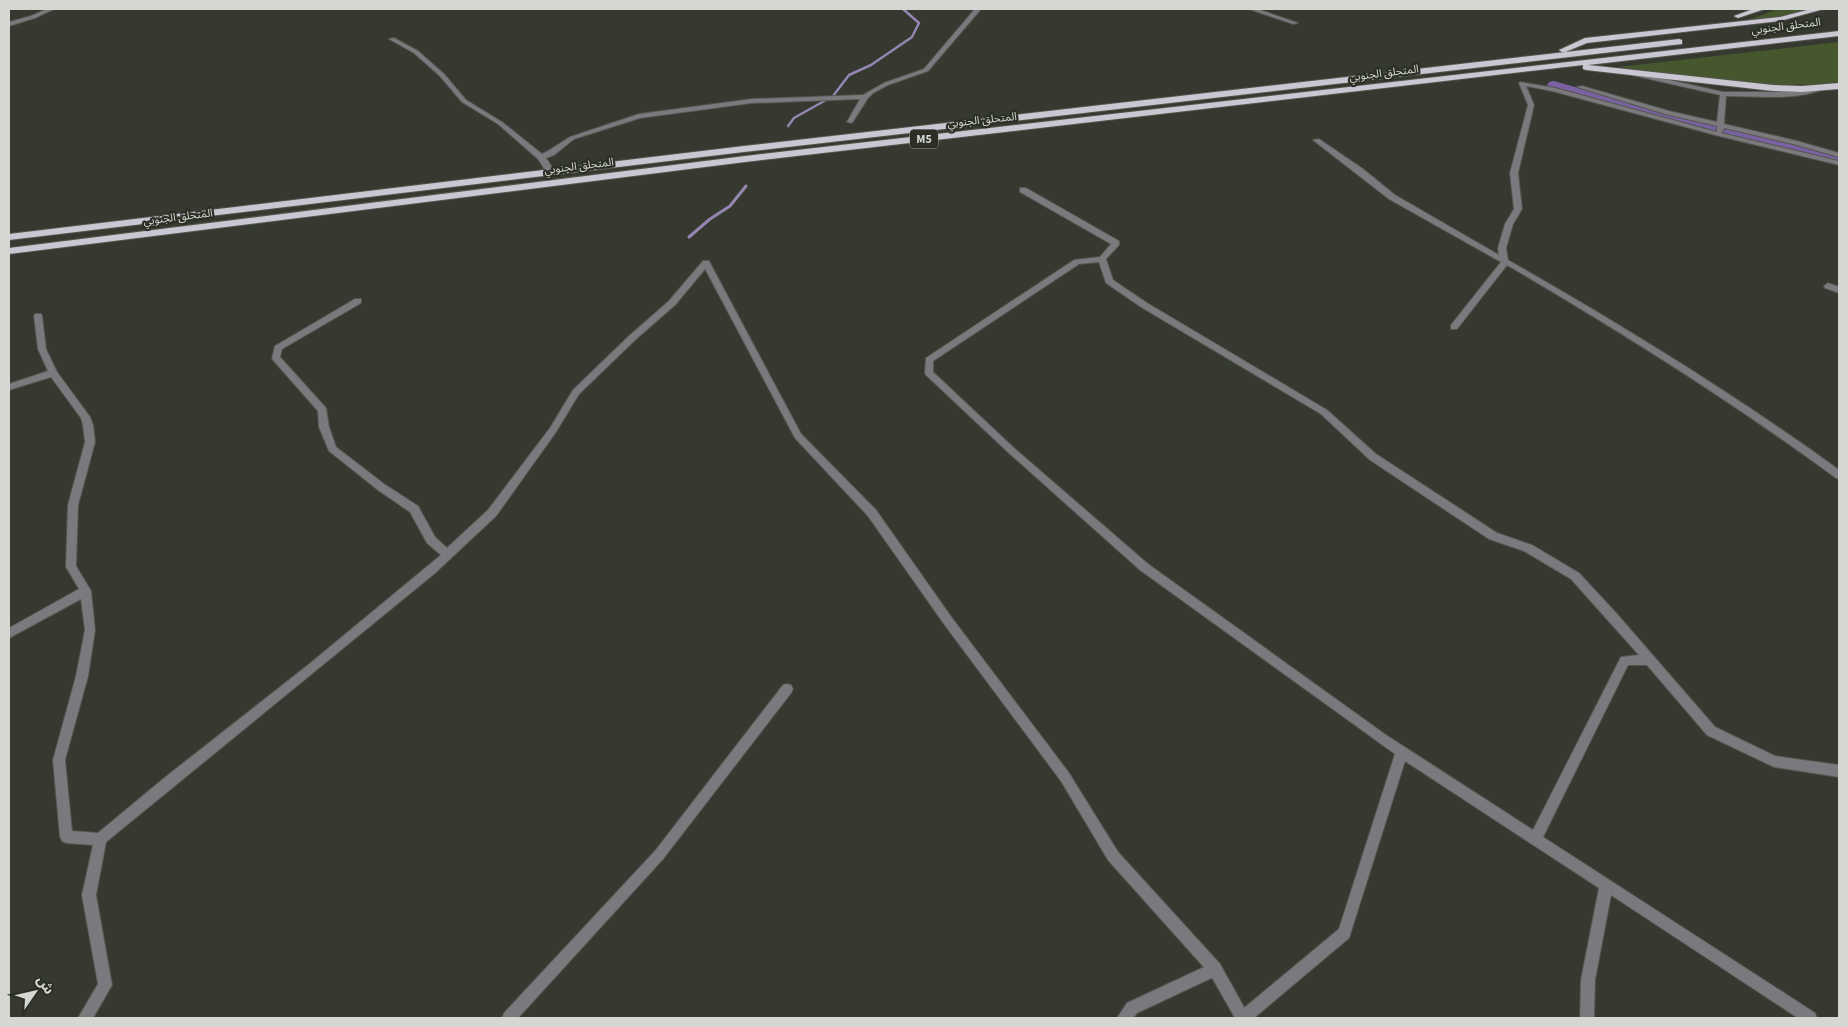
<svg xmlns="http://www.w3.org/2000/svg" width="1848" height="1027" viewBox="0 0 1848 1027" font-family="'Source Sans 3','Noto Sans Arabic',sans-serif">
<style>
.green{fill:#46572e}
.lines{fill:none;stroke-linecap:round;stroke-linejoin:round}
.stream-far1{stroke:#9585b1;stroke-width:2.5}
.stream{stroke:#9585b1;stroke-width:3}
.river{fill:#7a61a3;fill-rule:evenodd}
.minor-casing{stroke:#52564d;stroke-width:2}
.tertiary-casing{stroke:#52564d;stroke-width:2}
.trunk-casing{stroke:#52564d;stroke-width:2}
.minor{fill:#7b797e;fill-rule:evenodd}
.tertiary{fill:#7b797e;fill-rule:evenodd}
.trunk{fill:#cac6d2;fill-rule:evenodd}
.labels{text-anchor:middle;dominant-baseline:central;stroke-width:4.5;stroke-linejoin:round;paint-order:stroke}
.far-street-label{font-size:11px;fill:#d5d8d2;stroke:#2b2f26}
.shield{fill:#2b2f26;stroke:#a2a59e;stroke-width:1}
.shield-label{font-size:12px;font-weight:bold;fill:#d5d8d2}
</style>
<rect width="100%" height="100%" fill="#353930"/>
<path class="green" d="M 1777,9 L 1813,9 L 1772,19 L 1735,23 L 1757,17 Z
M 1839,42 L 1839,82 C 1766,91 1690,76 1618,67 Z"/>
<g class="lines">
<path class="stream-far1" d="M 788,126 L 794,118 L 833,96 L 849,75 L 871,65 L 912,37 L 919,23 L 903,9"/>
<path class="stream" d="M 689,237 L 710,219 L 730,206 L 746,186"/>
<path class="river" d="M 1554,81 L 1664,112 L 1839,153 L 1839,163 L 1656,119 L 1549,88 L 1547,85 L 1549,82 Z"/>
<defs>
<path id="minor" d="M 47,9 L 54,9 L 35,18 L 9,26 L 9,22 L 31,16 Z
M 975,9 L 981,9 L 928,71 L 888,85 L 873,93 L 868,98 L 852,123 L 847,122 L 860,99 L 752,103 L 640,118 L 574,139 L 554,155 L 546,158 L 555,172 L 551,174 L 548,174 L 538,159 L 498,124 L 462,102 L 440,76 L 414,53 L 389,39 L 394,38 L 418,51 L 444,74 L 466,100 L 502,122 L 542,154 L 548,151 L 570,137 L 639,114 L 752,99 L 863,95 L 884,83 L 924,69 Z
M 1249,9 L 1257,9 L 1298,23 L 1293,24 Z
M 1625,70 L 1723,92 L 1795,92 L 1823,87 L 1823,89 C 1796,101 1756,96 1726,96 L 1724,124 L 1797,141 L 1839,153 L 1839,157 L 1793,144 L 1724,128 L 1723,131 L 1721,133 L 1839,161 L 1839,165 L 1719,136 L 1552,91 L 1526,86 L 1534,105 L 1518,173 L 1522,209 L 1513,224 L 1506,248 L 1508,260 C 1622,325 1733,393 1839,470 L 1839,479 L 1836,478 C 1730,400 1620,331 1507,265 L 1457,329 L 1451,329 L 1451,325 L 1501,262 L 1389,199 L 1313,140 L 1319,139 L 1363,169 L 1395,195 L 1499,255 L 1498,248 L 1505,224 L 1514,209 L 1510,173 L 1528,105 L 1519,83 L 1520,82 L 1555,88 L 1717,132 L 1717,126 L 1665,114 L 1577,87 L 1582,86 L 1669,111 L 1717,122 L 1720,95 L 1623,73 L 1623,71 Z
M 1020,188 L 1026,188 L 1119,241 L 1119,245 L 1106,259 L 1113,280 L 1147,303 L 1327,410 L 1376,454 L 1497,533 L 1532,545 L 1579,573 L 1617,614 L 1715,727 L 1775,756 L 1839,765 L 1839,777 L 1774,767 L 1707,735 L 1647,665 L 1628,665 L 1543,837 L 1815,1013 L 1817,1018 L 1798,1018 L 1611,895 L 1595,980 L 1594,1018 L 1580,1018 L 1581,980 L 1599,888 L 1405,761 L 1349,938 L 1254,1018 L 1236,1018 L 1238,1013 L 1339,929 L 1395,754 L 1140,570 L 1009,453 L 926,375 L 925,373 L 926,358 L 1074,260 L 1100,257 L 1111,244 L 1020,192 ZM 1099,262 L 1106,283 L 1141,307 L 1321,414 L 1370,460 L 1489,539 L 1524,551 L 1571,579 L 1639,655 L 1621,657 L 1533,830 L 1386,735 L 1148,564 L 1015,449 L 933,372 L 933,361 L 1079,264 Z
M 703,261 L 709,261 L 710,263 L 675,305 L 635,340 L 579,394 L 556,432 L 496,516 L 434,574 L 106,842 L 96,895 L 112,985 L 93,1018 L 78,1018 L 98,984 L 82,895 L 93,845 L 66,843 L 62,841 L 60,837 L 53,760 L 76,676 L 85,630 L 81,599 L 9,638 L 9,628 L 79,589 L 66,567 L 68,505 L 85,442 L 83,425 L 81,418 L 51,377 L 9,390 L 9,384 L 48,371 L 38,349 L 34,316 L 35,314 L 41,314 L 42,316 L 46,349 L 57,372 L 90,417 L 93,425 L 95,442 L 78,505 L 76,566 L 91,591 L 95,630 L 88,676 L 65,760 L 72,831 L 98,833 L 163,779 L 308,665 L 441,555 L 427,543 L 410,512 L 378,490 L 329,451 L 319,427 L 318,411 L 273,360 L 272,358 L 275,346 L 355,299 L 361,299 L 361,303 L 282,349 L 280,357 L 326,408 L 329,427 L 336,447 L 384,484 L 418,506 L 435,537 L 447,548 L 488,510 L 550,428 L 573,390 L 629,336 L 669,301 Z
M 1828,283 L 1839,287 L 1839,293 L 1825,288 L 1824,286 Z
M 787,684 L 791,685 L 793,689 L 791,693 L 663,859 L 518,1018 L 502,1018 L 504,1013 L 655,851 L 783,685 Z
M 1215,962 L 1220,964 L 1222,969 L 1220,974 L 1137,1013 L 1133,1018 L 1117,1018 L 1127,1003 Z"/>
<path id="tertiary" d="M 703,261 L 709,261 L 710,263 L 801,434 L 876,510 L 952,618 L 1069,773 L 1118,852 L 1220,964 L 1250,1018 L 1235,1018 L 1210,974 L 1108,860 L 1061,781 L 944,624 L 868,516 L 795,438 L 702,263 Z"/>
<path id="trunk" d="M 1753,9 L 1765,9 L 1738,18 L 1734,16 Z
M 1811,9 L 1824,9 L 1780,21 L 1587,43 L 1563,53 L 1559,50 L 1585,38 L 1780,17 Z
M 1839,31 L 1839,36 L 1588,65 L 1773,85 L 1802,86 L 1839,83 L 1839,89 L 1802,92 L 1773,91 L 1586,70 L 1583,69 L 1583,65 L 745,162 L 9,254 L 9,248 L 745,156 Z
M 1679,39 L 1682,40 L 1682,44 L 744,152 L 9,240 L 9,234 L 744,146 Z"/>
</defs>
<use href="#minor" class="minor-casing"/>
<use href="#tertiary" class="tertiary-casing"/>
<use href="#trunk" class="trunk-casing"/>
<use href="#minor" class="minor"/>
<use href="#tertiary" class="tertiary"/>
<use href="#trunk" class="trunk"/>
</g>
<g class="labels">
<g class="far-street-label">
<text transform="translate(1786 26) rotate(-7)">المتحلق الجنوبي</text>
<text transform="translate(1384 73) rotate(-7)">المتحلق الجنوبي</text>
<text transform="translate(982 120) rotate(-6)">المتحلق الجنوبي</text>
<text transform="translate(579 166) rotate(-7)">المتحلق الجنوبي</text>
<text transform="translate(178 217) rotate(-7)">المتحلق الجنوبي</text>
</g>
<rect class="shield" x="910" y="129.5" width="28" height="19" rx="4"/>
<g class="shield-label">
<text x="924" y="139">M5</text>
</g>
</g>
<rect width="1848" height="1027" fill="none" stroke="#d5d8d2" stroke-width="20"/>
<g transform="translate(35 992) rotate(56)" stroke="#2b2f26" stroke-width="4" paint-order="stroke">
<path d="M0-4L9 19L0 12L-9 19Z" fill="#d5d8d2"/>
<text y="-8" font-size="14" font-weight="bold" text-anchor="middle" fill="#d5d8d2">ش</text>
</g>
</svg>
